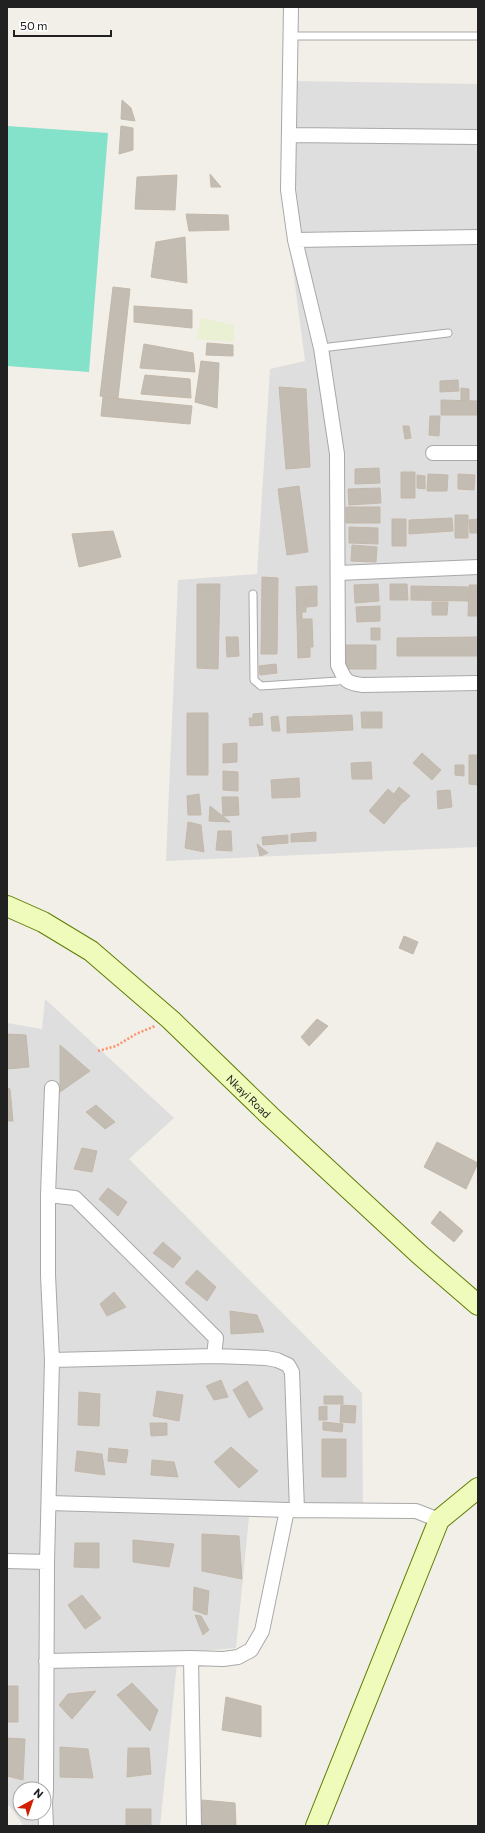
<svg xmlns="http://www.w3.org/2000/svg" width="485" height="1833" viewBox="0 0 485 1833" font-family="Commissioner,sans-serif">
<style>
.residential{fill:#dfdede;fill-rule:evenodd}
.farmland{fill:#eaf0d3}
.pitch{fill:#84e1ca}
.building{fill:#c2bcb3;stroke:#c4b8a9}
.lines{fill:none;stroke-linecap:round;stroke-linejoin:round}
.lane-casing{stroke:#a8a8a8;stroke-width:9}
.street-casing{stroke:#a8a8a8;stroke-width:16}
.secondary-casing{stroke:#5f7d02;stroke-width:22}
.path{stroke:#fd906d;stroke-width:2.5;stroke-dasharray:2 2;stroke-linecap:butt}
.lane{stroke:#fff;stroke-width:7}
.street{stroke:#fff;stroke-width:14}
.secondary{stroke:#effbbb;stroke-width:20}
.labels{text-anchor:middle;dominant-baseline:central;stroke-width:3;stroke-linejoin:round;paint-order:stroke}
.street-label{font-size:11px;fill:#212121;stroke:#fff}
</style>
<rect width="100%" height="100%" fill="#f1efe7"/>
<path class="residential" d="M 295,81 L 478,84 L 478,847 L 166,861 L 178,580 L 257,574 L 270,369 L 305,361 L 283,193 Z
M 45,999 L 174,1118 L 129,1159 L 362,1393 L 363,1503 L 249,1517 L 236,1648 L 178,1653 L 160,1826 L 24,1826 L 7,1803 L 7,1023 L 42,1029 ZM 20,1789 L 44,1789 L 44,1813 L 20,1813 Z"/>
<path class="farmland" d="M 202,318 L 234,325 L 234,342 L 196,339 Z"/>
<path class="pitch" d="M 7,126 L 108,133 L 89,372 L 7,366 Z"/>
<path class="building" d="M 122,100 L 131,108 L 135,121 L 121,119 Z
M 121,126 L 133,128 L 133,150 L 119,154 Z
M 210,174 L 221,187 L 211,187 Z
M 177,175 L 175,210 L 135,209 L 137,177 Z
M 186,214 L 228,215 L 229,230 L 189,231 Z
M 185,237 L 187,283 L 151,277 L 156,242 Z
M 113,287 L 130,289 L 118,398 L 100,396 Z
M 134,306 L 192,310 L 192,328 L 134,322 Z
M 207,343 L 233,345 L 233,356 L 206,355 Z
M 144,344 L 193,353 L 195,372 L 140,368 Z
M 201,361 L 219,363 L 217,408 L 195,402 Z
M 145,375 L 190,379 L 191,398 L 141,394 Z
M 458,380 L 459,391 L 440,392 L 440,381 Z
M 279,387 L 306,389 L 310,467 L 286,469 Z
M 461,388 L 469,389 L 469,400 L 461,400 Z
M 103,397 L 192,406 L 190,424 L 101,416 Z
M 441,400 L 478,401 L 478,415 L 441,415 Z
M 430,416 L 440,416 L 439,436 L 429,435 Z
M 403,426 L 409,426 L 411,438 L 405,439 Z
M 379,468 L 380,483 L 355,484 L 355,469 Z
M 401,472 L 415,472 L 415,498 L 401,498 Z
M 428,474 L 448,475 L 447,491 L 427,491 Z
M 458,474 L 475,475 L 474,490 L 458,489 Z
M 417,475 L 425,476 L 425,489 L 417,488 Z
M 299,486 L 308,552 L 287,555 L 278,489 Z
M 380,488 L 381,503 L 349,505 L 348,489 Z
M 346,507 L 380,507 L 380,523 L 346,523 Z
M 455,515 L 468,515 L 468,538 L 455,538 Z
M 452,518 L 453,531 L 409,534 L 409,520 Z
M 392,519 L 406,519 L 406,546 L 392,546 Z
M 478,519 L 478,533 L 470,533 L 469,520 Z
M 349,527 L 378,528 L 378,544 L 349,543 Z
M 113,531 L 121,557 L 79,567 L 72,534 Z
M 352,545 L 377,547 L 376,562 L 351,561 Z
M 262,577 L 278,578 L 277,654 L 261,654 Z
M 197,584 L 220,584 L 218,669 L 197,668 Z
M 378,584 L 379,601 L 355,603 L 354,585 Z
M 390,584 L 407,584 L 408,600 L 390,600 Z
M 469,585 L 478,585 L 478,616 L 468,616 Z
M 317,586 L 317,598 L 306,598 L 306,612 L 302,612 L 302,619 L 312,619 L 313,647 L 310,647 L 310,657 L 298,658 L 296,587 Z
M 411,586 L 468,587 L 468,601 L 411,600 Z
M 317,598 L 317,606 L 307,607 L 306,599 Z
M 432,602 L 448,602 L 447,615 L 432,615 Z
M 380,606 L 380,621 L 357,622 L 356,607 Z
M 371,628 L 380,628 L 380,640 L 371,640 Z
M 226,637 L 238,637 L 239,656 L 227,657 Z
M 478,637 L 478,656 L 397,656 L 397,638 Z
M 346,645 L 376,645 L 376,669 L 346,669 Z
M 276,664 L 277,673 L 260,675 L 259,666 Z
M 361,712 L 382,712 L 382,728 L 362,728 Z
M 187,713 L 208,713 L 208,775 L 187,775 Z
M 262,713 L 263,725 L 250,726 L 249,718 L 253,718 L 253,714 Z
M 352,715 L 353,730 L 287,733 L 287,717 Z
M 278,716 L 280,731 L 272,731 L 271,717 Z
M 237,743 L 237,762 L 223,763 L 223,744 Z
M 422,753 L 441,770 L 432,780 L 413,763 Z
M 469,755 L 478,755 L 478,785 L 469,784 Z
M 371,762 L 372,779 L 352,779 L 351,763 Z
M 455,765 L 464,765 L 464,776 L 455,775 Z
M 223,771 L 238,772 L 238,791 L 223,790 Z
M 299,778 L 300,797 L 272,798 L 271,780 Z
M 399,787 L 410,796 L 404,802 L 394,794 Z
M 388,789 L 403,802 L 384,824 L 369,811 Z
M 450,790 L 452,807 L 438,809 L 437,791 Z
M 199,794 L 201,815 L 188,815 L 187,796 Z
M 222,797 L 238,797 L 239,815 L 223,816 Z
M 210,806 L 230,822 L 209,821 Z
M 188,822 L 201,825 L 204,852 L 185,848 Z
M 218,831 L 231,831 L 232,851 L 216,850 Z
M 316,832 L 316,841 L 291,842 L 291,834 Z
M 288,835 L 288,843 L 263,845 L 262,837 Z
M 257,844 L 268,853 L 260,856 Z
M 404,936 L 418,942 L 413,954 L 399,948 Z
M 317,1019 L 328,1026 L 309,1046 L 301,1037 Z
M 7,1034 L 26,1035 L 29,1067 L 7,1069 Z
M 60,1045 L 90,1071 L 60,1092 Z
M 7,1088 L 10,1089 L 13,1121 L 7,1121 Z
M 96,1105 L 115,1122 L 105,1129 L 86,1112 Z
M 437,1142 L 478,1163 L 466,1189 L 424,1167 Z
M 82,1148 L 97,1151 L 92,1172 L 74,1169 Z
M 108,1188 L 127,1202 L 118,1216 L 99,1199 Z
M 440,1211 L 463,1231 L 454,1242 L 431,1223 Z
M 163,1242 L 181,1258 L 173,1268 L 153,1253 Z
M 197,1270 L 216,1287 L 207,1301 L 185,1283 Z
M 114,1292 L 126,1307 L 107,1316 L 100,1304 Z
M 230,1311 L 257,1315 L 264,1332 L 231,1334 Z
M 221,1380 L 228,1397 L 214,1400 L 206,1386 Z
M 247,1381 L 263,1409 L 249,1418 L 233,1390 Z
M 157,1391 L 183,1395 L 179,1421 L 153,1416 Z
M 79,1392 L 100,1394 L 99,1426 L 78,1425 Z
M 324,1396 L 343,1396 L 343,1404 L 324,1404 Z
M 341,1405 L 356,1406 L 355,1423 L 340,1422 Z
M 327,1406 L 327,1420 L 319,1420 L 319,1407 Z
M 323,1422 L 343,1424 L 342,1432 L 323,1430 Z
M 150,1423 L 167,1423 L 167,1435 L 151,1436 Z
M 322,1439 L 346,1439 L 346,1477 L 322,1477 Z
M 231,1447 L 258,1471 L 239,1488 L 214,1462 Z
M 109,1448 L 128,1450 L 126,1463 L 108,1461 Z
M 77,1451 L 102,1454 L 105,1475 L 75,1471 Z
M 152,1460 L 174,1462 L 178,1477 L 151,1475 Z
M 202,1534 L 239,1536 L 242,1579 L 202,1571 Z
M 133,1540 L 174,1544 L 169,1567 L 133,1562 Z
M 75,1543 L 99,1543 L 99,1568 L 74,1567 Z
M 194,1587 L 209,1591 L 207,1615 L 193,1610 Z
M 82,1595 L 101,1618 L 85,1629 L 68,1605 Z
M 195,1615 L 201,1616 L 209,1630 L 203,1635 Z
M 132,1683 L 158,1710 L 150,1731 L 117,1695 Z
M 7,1686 L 18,1686 L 18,1722 L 7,1722 Z
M 96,1691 L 72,1719 L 59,1705 L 68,1694 Z
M 226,1697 L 261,1706 L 261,1737 L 222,1730 Z
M 7,1738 L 25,1739 L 23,1780 L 7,1776 Z
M 60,1747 L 88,1749 L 93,1778 L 60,1777 Z
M 128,1748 L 149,1748 L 151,1774 L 127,1777 Z
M 202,1800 L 235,1803 L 236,1826 L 201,1826 Z
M 126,1809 L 151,1809 L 151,1826 L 126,1826 Z"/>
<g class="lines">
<defs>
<path id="lane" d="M 291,36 L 478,36
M 321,348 L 448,333
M 253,594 L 254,680 L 261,686 L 338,681 L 344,678"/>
<path id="street" d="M 291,7 L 288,190 L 295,240 L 321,348 L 337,454 L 338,665 C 345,680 345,683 363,685 L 478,683
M 290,135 L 478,137
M 295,240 L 478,237
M 433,453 L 478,453
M 338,573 L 478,567
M 48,1195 L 75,1198 L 216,1338 L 214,1356
M 52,1360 L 214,1356 L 266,1358 L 277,1360 L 288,1365 L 292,1372 L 297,1510
M 49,1503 L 287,1510 L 416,1511 L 439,1520
M 7,1561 L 47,1562
M 191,1658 L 194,1826
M 46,1661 L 191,1658 L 223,1659 L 238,1657 L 251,1650 L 262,1631 L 287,1510
M 46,1826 L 45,1804 L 46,1789 L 47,1562 L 52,1360 L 48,1275 L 48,1195 L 52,1088"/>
<g id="secondary">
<path id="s1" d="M 7,906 L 43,922 L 91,951 L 171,1020 L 269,1115 L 419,1254 L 478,1305"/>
<path d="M 316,1826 L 439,1520 L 478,1488"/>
</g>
</defs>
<use href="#lane" class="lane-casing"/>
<use href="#street" class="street-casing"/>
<use href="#secondary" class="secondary-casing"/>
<path class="path" d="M 98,1051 L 116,1046 L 136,1034 L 155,1026"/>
<use href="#lane" class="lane"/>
<use href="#street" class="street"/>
<use href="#secondary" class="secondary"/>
</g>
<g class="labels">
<g class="street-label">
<text stroke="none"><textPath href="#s1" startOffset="310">Nkayi Road</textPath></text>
</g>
</g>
<rect width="485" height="1833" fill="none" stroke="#212121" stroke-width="16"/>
<g transform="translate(32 1801) rotate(40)"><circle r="19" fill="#ffffff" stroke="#a6a6a6"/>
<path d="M0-3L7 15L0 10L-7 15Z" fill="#d21d00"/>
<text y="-6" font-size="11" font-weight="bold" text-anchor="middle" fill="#212121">N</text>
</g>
<path d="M14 30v6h97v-6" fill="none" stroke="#212121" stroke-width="2"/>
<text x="20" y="30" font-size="12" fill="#212121" stroke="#ffffff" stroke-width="3" paint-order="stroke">50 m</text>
</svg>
